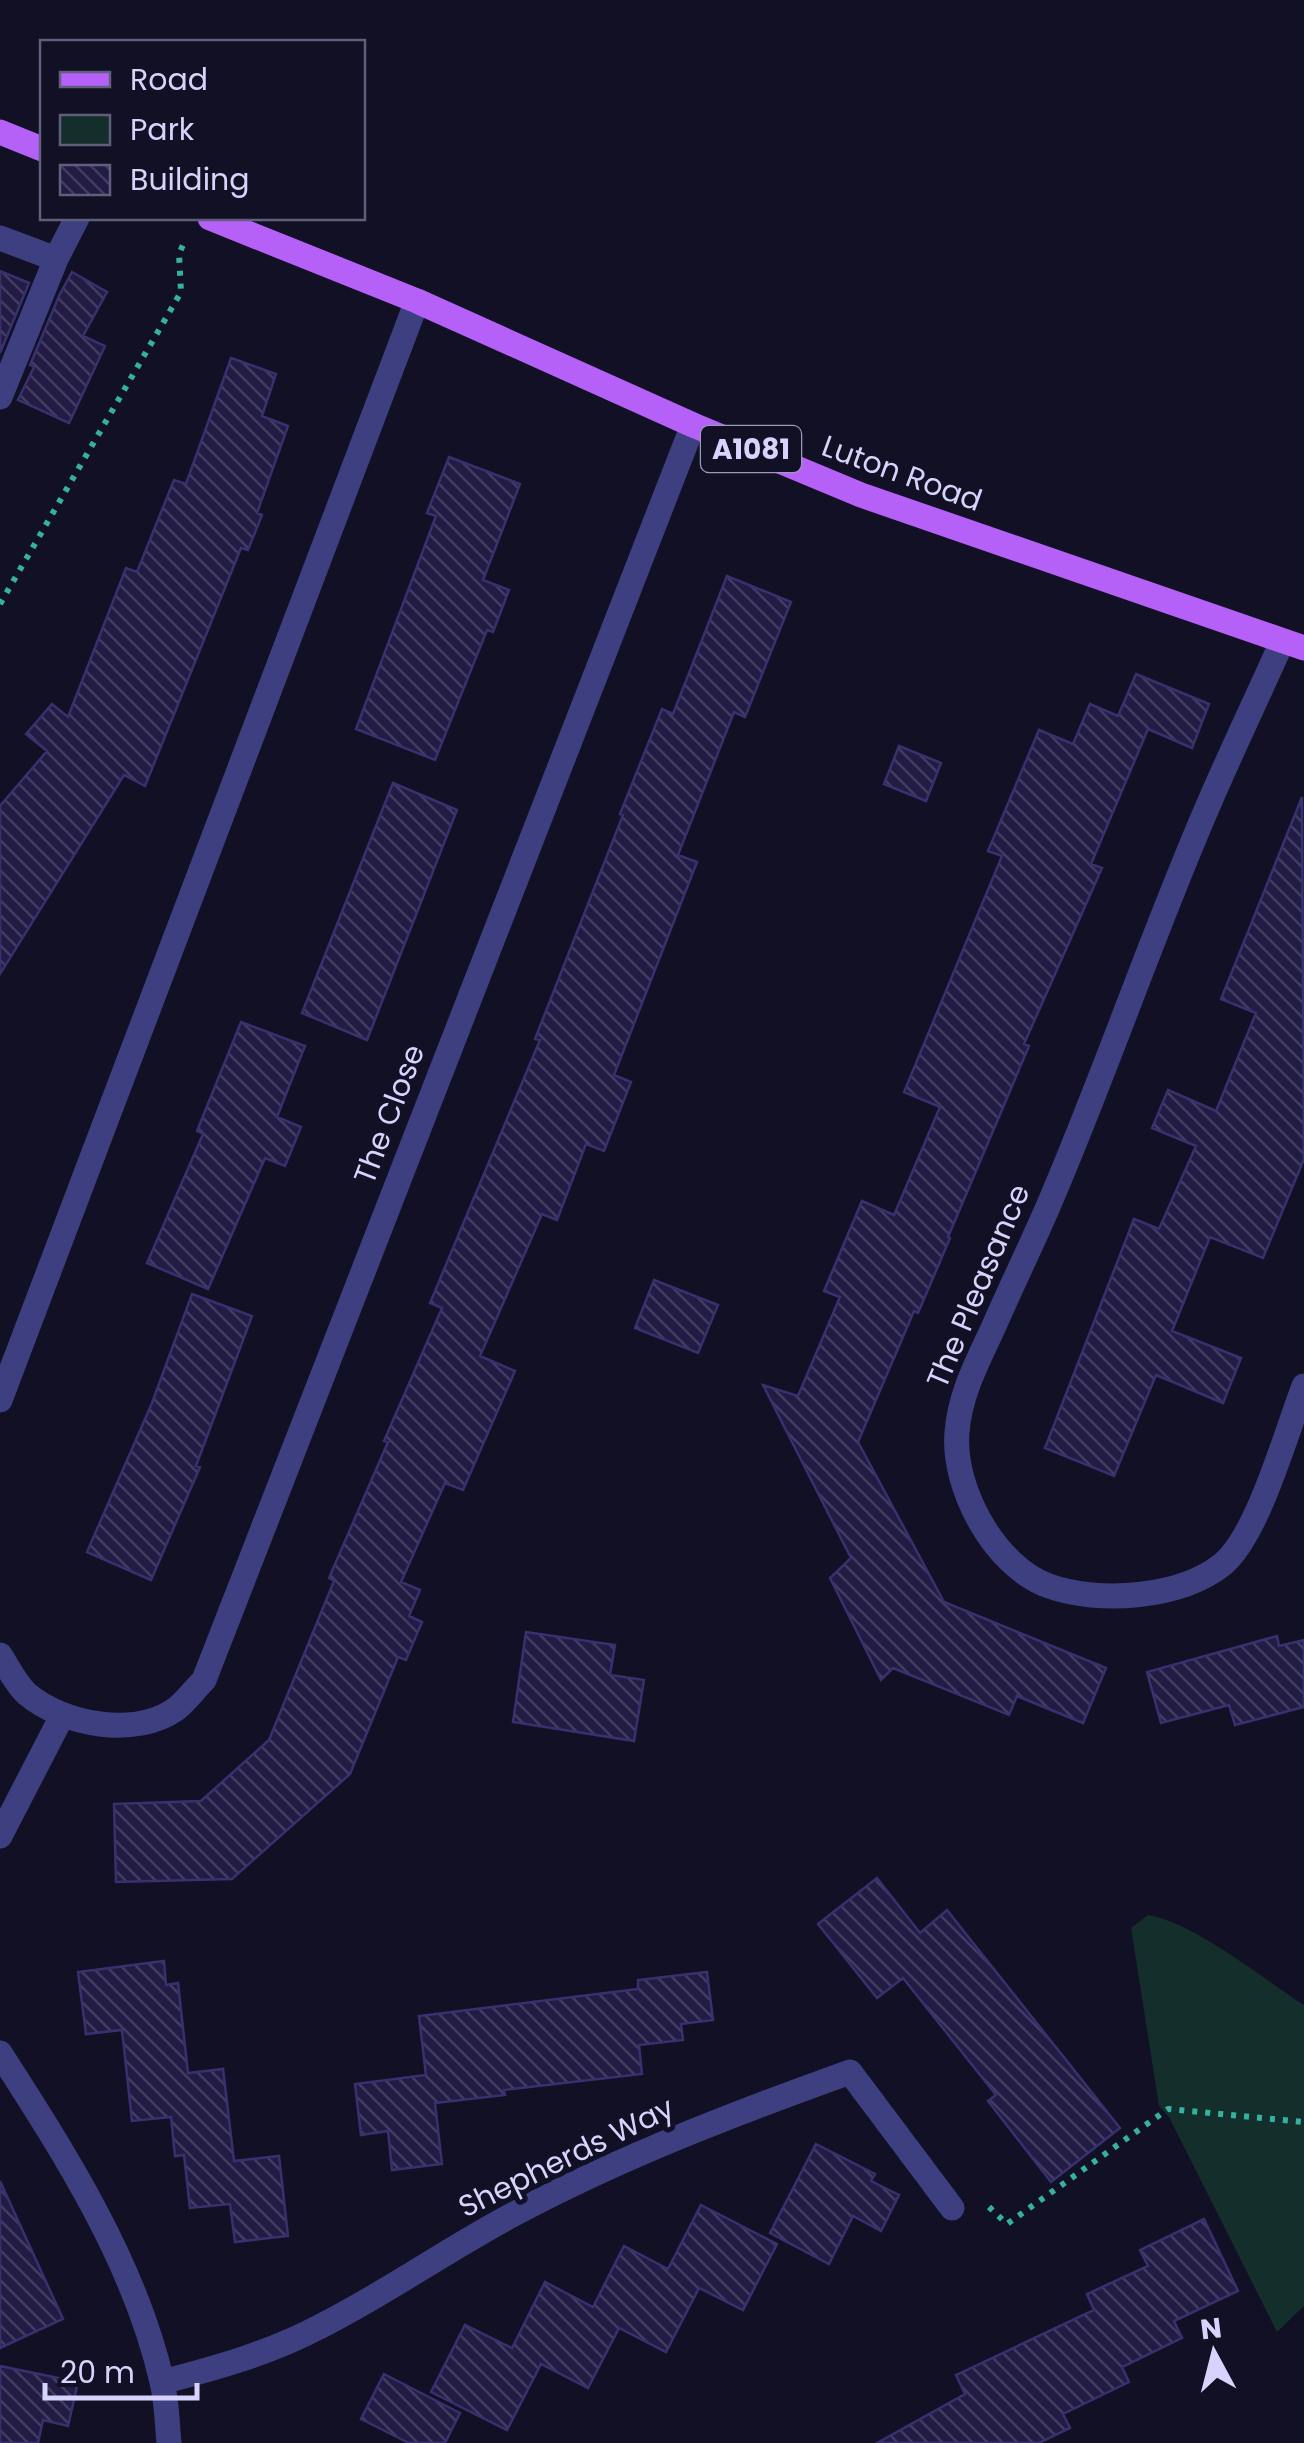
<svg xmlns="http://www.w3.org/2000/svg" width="1304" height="2443" viewBox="0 0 1304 2443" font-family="Poppins,sans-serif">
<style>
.park{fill:#132e2b}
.building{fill:url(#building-back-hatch);stroke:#38306f;stroke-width:2.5}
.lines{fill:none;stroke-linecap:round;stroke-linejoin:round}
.path{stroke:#35b1a1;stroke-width:6;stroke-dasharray:5 8;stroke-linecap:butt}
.service{stroke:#3d3f81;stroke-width:25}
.minor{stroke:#3d3f81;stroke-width:25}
.primary{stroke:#b561f8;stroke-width:25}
.labels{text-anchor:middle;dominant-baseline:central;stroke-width:10;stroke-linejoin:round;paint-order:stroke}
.shield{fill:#121024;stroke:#9b99bc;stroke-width:2.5}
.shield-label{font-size:28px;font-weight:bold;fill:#d6d4fd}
.street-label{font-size:30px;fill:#d6d4fd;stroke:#121024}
</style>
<defs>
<pattern id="building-back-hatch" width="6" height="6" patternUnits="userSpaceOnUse" patternTransform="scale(2.5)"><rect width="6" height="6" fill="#221c44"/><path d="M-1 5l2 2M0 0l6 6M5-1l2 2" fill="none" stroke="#413c60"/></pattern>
</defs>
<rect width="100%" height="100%" fill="#121024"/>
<path class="park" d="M 1148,1915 C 1195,1923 1262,1978 1304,2005 L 1304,2306 L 1277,2332 L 1169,2117 L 1159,2106 L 1131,1928 Z"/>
<path class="building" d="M 0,271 L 29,283 L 0,353 Z
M 72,272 L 107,292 L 83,336 L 105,346 L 69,423 L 18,400 L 34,367 L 30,365 L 59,296 Z
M 231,358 L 276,374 L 262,416 L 288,426 L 257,513 L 262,515 L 248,550 L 241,548 L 145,786 L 124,775 L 0,974 L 0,806 L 47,751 L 26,734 L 52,704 L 68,717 L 126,568 L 137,572 L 174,480 L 186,484 Z
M 449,457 L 520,484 L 483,580 L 509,590 L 493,632 L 487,630 L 435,760 L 356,729 L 436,516 L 427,513 Z
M 727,576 L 791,602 L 745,717 L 734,712 L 678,855 L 697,862 L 614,1075 L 631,1082 L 604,1151 L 586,1144 L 557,1220 L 542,1214 L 480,1356 L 515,1371 L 463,1490 L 445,1483 L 401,1582 L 420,1590 L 409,1616 L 422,1622 L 406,1660 L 398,1657 L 350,1774 L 232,1879 L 116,1882 L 114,1804 L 201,1801 L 269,1740 L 334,1581 L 329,1578 L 388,1442 L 384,1441 L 442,1308 L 430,1303 L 540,1040 L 535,1039 L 623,815 L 620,814 L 662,709 L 673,714 Z
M 1136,674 L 1209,704 L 1192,748 L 1148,729 L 1091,864 L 1102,868 L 1024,1044 L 1029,1046 L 948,1237 L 950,1238 L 918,1313 L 914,1311 L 858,1442 L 944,1602 L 1106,1668 L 1083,1723 L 1017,1696 L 1009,1715 L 893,1668 L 881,1680 L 830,1578 L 851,1558 L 763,1385 L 798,1396 L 840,1297 L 824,1291 L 862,1201 L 894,1215 L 940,1107 L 904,1092 L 1002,856 L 988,851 L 1039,730 L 1073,744 L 1090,704 L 1118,716 Z
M 899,746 L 941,763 L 926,801 L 884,784 Z
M 393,783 L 457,810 L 367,1040 L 302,1013 Z
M 1302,797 L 1304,1159 L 1263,1258 L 1210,1237 L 1172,1331 L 1241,1358 L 1223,1403 L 1156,1375 L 1114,1476 L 1045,1448 L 1134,1219 L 1159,1229 L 1196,1146 L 1152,1128 L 1168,1090 L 1216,1111 L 1256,1013 L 1221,999 Z
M 241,1022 L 305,1046 L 277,1117 L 301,1127 L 285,1166 L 265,1158 L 208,1289 L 147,1263 L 203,1134 L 197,1131 Z
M 654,1280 L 718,1305 L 698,1353 L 635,1328 Z
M 192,1294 L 252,1316 L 196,1466 L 200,1467 L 151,1580 L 87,1552 L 152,1403 Z
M 526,1632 L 615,1645 L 610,1675 L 644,1680 L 634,1741 L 513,1722 Z
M 1277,1636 L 1279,1646 L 1304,1640 L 1304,1707 L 1235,1725 L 1229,1705 L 1161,1723 L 1147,1672 Z
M 877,1878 L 920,1933 L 947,1910 L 1120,2128 L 1051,2182 L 988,2101 L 996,2095 L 903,1978 L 877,1998 L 818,1924 Z
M 164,1961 L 166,1985 L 178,1983 L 188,2073 L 223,2069 L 234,2161 L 279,2156 L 288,2236 L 235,2242 L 230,2204 L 190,2208 L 184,2155 L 175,2156 L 171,2117 L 132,2121 L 122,2030 L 86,2034 L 78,1972 Z
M 707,1972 L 713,2020 L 681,2024 L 683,2040 L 639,2045 L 642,2074 L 504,2090 L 505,2095 L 435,2103 L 442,2164 L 392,2170 L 388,2131 L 361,2135 L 355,2084 L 426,2075 L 419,2016 L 638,1989 L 638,1980 Z
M 816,2144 L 875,2174 L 871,2181 L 899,2195 L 881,2231 L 853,2216 L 829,2264 L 770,2233 Z
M 0,2181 L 63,2319 L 0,2348 Z
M 701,2205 L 777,2244 L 743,2310 L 699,2288 L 666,2352 L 619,2328 L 588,2388 L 541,2364 L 507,2430 L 431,2392 L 465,2325 L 512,2348 L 545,2282 L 593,2307 L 624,2246 L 668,2269 Z
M 1204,2219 L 1238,2291 L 1174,2321 L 1182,2338 L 1122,2367 L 1129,2382 L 1063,2414 L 1070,2428 L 1039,2443 L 877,2443 L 965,2394 L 956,2375 L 1094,2310 L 1087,2294 L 1148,2266 L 1140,2250 Z
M 0,2366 L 78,2382 L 68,2426 L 43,2420 L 38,2443 L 0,2443 Z
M 384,2374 L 460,2413 L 445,2443 L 409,2443 L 361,2419 Z"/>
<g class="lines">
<path class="path" d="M 0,604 L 181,292 L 179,254 L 183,245
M 989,2207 L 1007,2224 L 1168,2109 L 1304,2122"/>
<path class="service" d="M 0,238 L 56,259 L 77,218
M 0,397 L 56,259"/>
<path class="minor" d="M 1282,642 C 1257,698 1231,752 1207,808 C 1150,940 1104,1077 1047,1209 C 1030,1248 1011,1287 994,1326 C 978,1361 960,1393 957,1432 C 952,1488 995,1567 1049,1586 C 1099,1604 1181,1598 1223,1564 C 1258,1535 1287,1430 1304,1386
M 0,1400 L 417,301
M 0,1655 C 8,1667 16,1684 27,1694 C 64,1725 135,1738 176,1709 C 186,1701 195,1689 204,1680 L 693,425
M 0,1836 L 62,1716
M 0,2053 C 65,2154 135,2263 162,2382 C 167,2402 167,2423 169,2443
M 162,2382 C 216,2368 270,2353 319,2327 C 387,2293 449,2248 516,2213 C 623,2156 736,2113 850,2072 L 952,2208"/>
<path class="primary" d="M 0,132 L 42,149
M 210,218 L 417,301 L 693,425 L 861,495 L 1304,648"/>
</g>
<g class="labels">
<rect class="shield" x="701" y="426" width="100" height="46" rx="8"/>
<g class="shield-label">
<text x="751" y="449">A1081</text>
</g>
<g class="street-label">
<text transform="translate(902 473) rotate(20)">Luton Road</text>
<text transform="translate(389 1114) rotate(-69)">The Close</text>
<text transform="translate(978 1286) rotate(-67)">The Pleasance</text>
<text transform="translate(566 2157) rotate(-26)">Shepherds Way</text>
</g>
</g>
<rect x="40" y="40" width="325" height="180" fill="#121024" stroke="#605e7b" stroke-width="2.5"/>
<rect x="60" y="72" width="50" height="15" fill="#b561f8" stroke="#605e7b" stroke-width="2.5"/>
<text x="130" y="90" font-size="30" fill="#d6d4fd">Road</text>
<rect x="60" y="115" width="50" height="30" fill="#132e2b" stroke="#605e7b" stroke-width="2.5"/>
<text x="130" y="140" font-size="30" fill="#d6d4fd">Park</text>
<rect x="60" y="165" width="50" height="30" fill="url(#building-back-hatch)" stroke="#605e7b" stroke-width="2.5"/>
<text x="130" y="190" font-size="30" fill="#d6d4fd">Building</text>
<g transform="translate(1214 2353) rotate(353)" stroke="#121024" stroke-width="8" paint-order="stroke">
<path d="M0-8L18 38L0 25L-18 38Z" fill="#d6d4fd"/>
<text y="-15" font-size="28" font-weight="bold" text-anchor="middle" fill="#d6d4fd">N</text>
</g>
<path d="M45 2383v15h152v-15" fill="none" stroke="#d6d4fd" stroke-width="5"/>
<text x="60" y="2383" font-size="30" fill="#d6d4fd" stroke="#121024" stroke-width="8" paint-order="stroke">20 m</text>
</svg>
